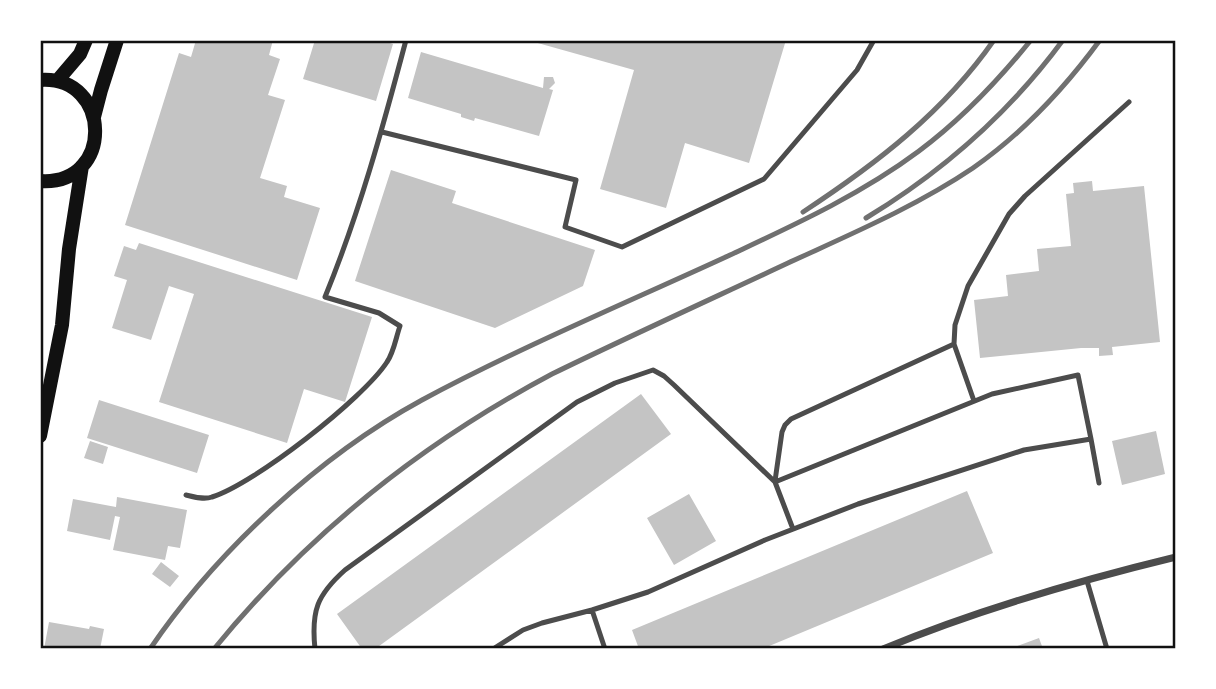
<svg xmlns="http://www.w3.org/2000/svg" width="1216" height="689" viewBox="0 0 1216 689" font-family="Quicksand,sans-serif">
  <rect width="100%" height="100%" fill="#fff"/>
  <!-- building -->
  <path fill="#c4c4c4" d="M196,40H273L269,55L280,59L268,95L285,100L260,178L287,186L284,197L320,208L297,280L125,225L179,53L191,57Z
    M315,40H381L393,44L376,101L303,79Z
    M527,40H786L749,163L685,143L666,208L600,189L634,70Z
    M421,52L543,88L544,77H553L555,83L549,89L553,90L539,136L475,118L474,121L461,117V114L408,98Z
    M391,170L456,191L452,203L595,250L583,286L495,328L355,281Z
    M1092,181L1093,191L1144,186L1160,342L1112,347L1113,355L1099,356V348H1081L980,358L974,300L1008,296L1006,275L1039,271L1037,249L1071,246L1066,194L1074,193L1073,183Z
    M139,243L372,317L345,402L304,389L287,443L159,402L194,294L169,286L151,340L112,328L127,280L114,276L124,246L136,250Z
    M641,394L671,434L375,649H362L337,614Z
    M99,400L209,435L197,473L87,438Z
    M1156,431L1165,474L1122,485L1112,441Z
    M90,441L108,447L103,464L84,458Z
    M967,491L993,553L762,649H639L632,630Z
    M689,494L716,541L674,565L647,518Z
    M117,497L187,510L180,548L168,546L165,560L113,550L120,517L115,516L110,540L67,531L73,499L116,507Z
    M161,562L179,576L170,587L152,574Z
    M49,622L89,629L90,626L104,629L100,649H44Z
    M1039,638L1043,649H1012V648Z"/>
  <g fill="none" stroke-linecap="round" stroke-linejoin="round">
    <!-- service -->
    <path stroke="#4c4c4c" stroke-width="5" d="M382,132L576,180L565,227L622,247L764,179L857,70L874,40
      M954,344L955,325L968,286L1009,214L1025,196L1129,102
      M1091,439L1099,483
      M775,481L782,432L785,425L791,419L954,344L974,401
      M186,495C194,497 204,500 212,497C254,484 363,399 387,362C394,352 396,337 400,326L379,313L325,297C359,214 383,127 406,40
      M1087,581L1107,649
      M592,610L605,649
      M315,649C311,611 317,595 345,570L577,402L615,383L653,370L664,376L674,385L775,482L793,529
      M493,649L523,630L542,623L592,610L648,592L765,540L858,504L1024,450L1091,439L1078,375L992,394L775,482"/>
    <!-- minor -->
    <path stroke="#4c4c4c" stroke-width="7" d="M883,649C977,610 1077,581 1176,557"/>
    <!-- secondary -->
    <path stroke="#111" stroke-width="14" d="M40,80C112,75 115,186 40,181
      M57,81L80,54L86,40
      M94,117L101,90L117,40
      M40,436L62,325L69,249L82,166"/>
    <!-- rail -->
    <path stroke="#707070" stroke-width="5" d="M803,212C876,164 944,112 994,40
      M866,218C942,172 1010,112 1063,40
      M150,649C216,552 319,456 422,400C521,347 626,303 728,256C794,225 860,195 919,151C962,119 997,82 1031,40
      M214,649C307,535 422,443 552,374C630,336 709,300 788,263C851,234 915,207 973,168C1023,133 1064,89 1100,40"/>
  </g>
  <!-- border -->
  <rect width="1216" height="689" fill="none" stroke="#ffffff" stroke-width="84"/>
  <rect x="42" y="42" width="1132" height="605" fill="none" stroke="#111" stroke-width="2.5"/>
</svg>
